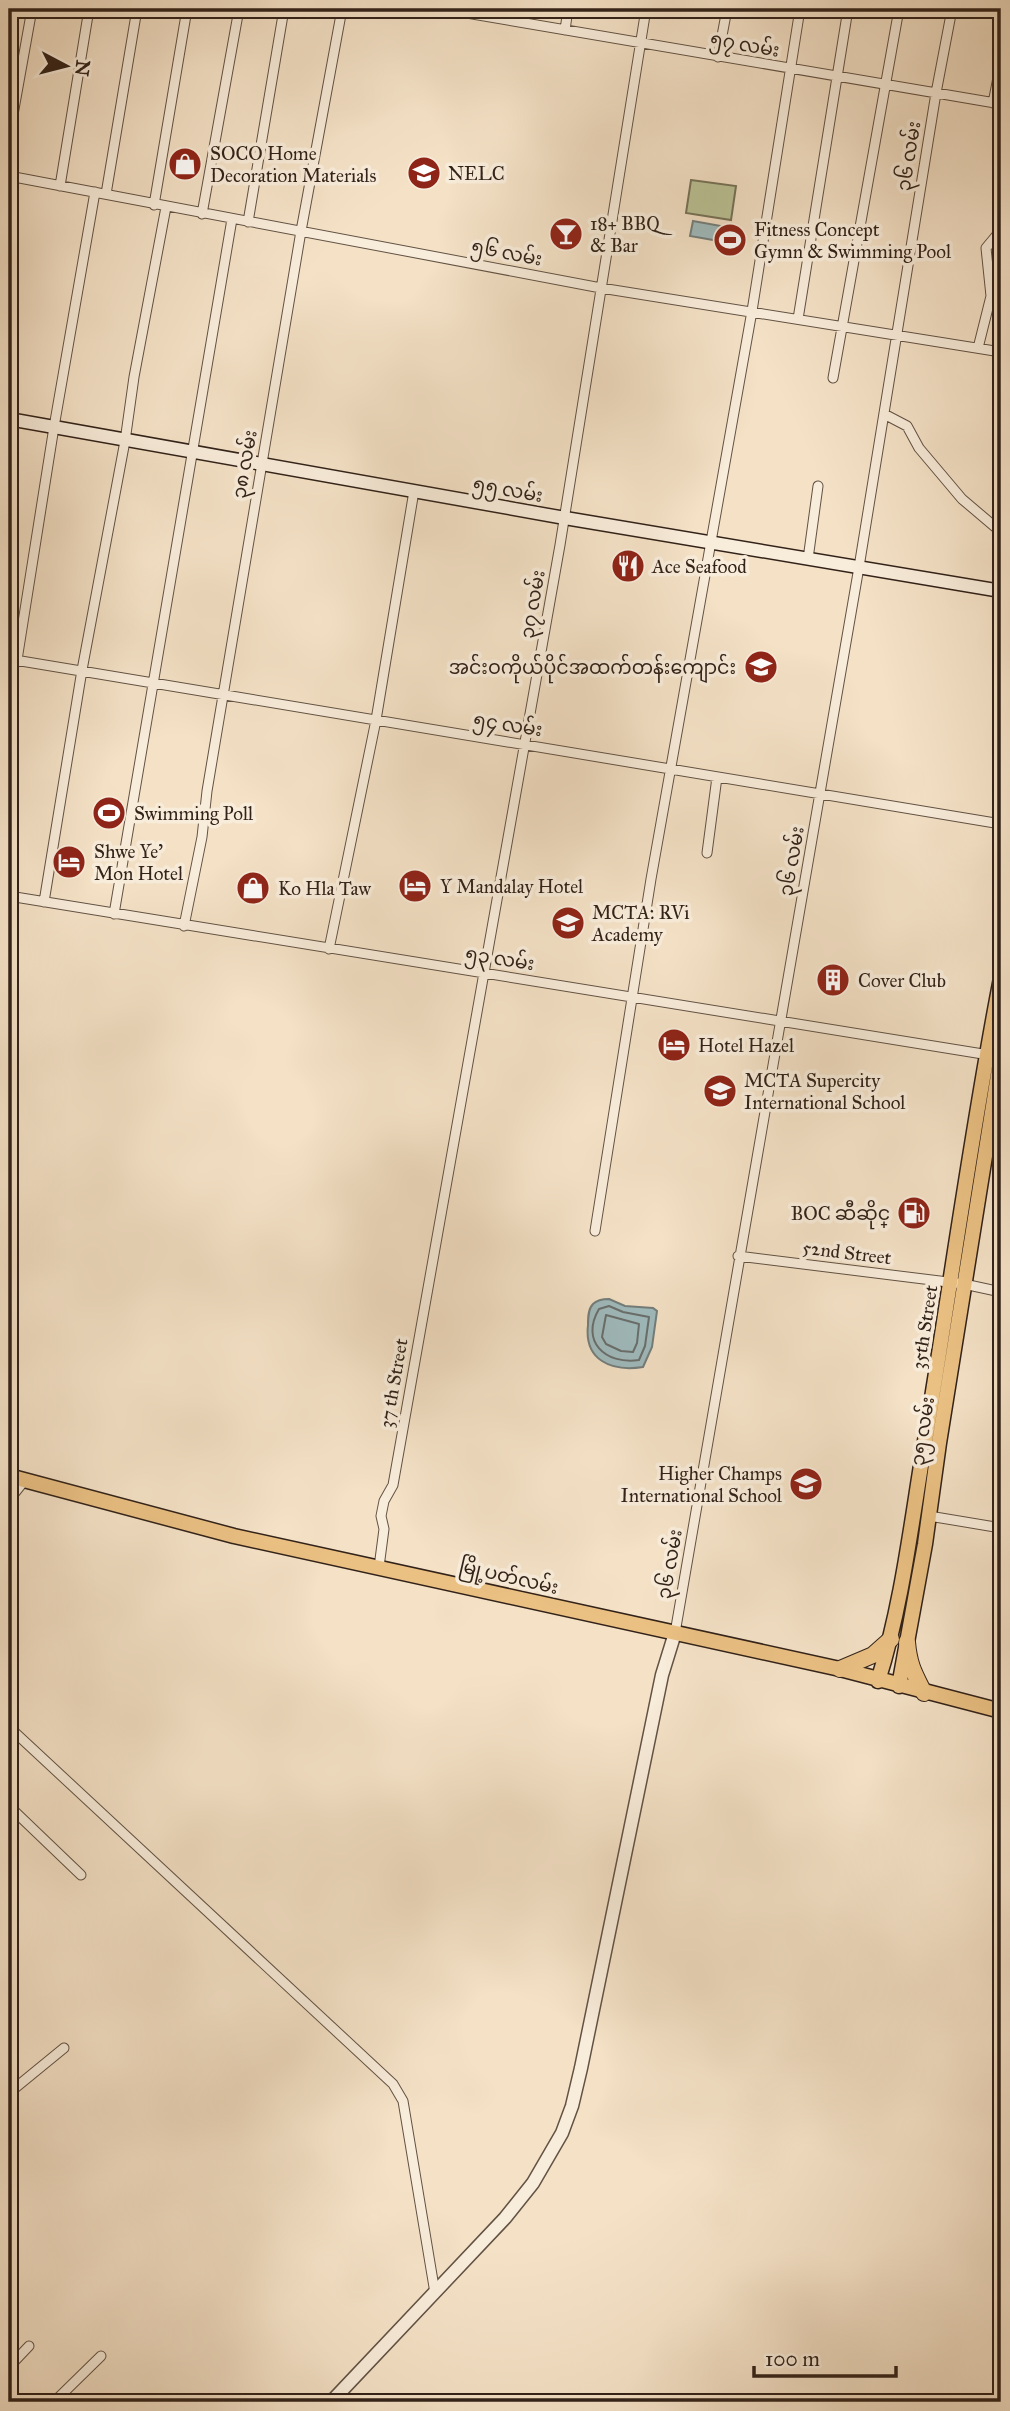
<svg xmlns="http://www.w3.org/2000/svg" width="1010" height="2411" viewBox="0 0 1010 2411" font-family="'IM FELL Great Primer','Noto Sans Myanmar',serif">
  <rect width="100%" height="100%" fill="#f4e1c6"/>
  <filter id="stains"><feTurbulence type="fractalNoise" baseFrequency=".00286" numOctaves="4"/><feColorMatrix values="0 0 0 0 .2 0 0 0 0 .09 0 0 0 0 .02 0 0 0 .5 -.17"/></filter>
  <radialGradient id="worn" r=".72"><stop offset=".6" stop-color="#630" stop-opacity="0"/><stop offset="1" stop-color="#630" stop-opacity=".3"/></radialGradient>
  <!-- green -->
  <path fill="#bbc396" stroke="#767258" stroke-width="2" d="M691,180L736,186L731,220L686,213Z"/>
  <!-- water -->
  <path fill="#9fbbbe" stroke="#737e7c" stroke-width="2" d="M693,221L721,226L719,241L690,236Z
    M609,1299L625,1306L653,1308L657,1311L652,1347L643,1367C611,1372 584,1360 588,1325C588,1318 588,1309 593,1304C597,1300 604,1299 609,1299Z"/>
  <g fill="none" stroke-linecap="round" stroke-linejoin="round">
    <!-- shore -->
    <path stroke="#686e6c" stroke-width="2" d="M609,1306L623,1312L649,1317L645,1346L639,1360C605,1365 580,1341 599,1309Z
      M606,1315L639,1324L637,1343L633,1352L621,1351L606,1344L602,1337Z"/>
    <defs>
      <path id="minor" d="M443,9L1001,104
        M565,30L568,9
        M718,57L727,9
        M993,103L1001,62
        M9,137L32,9
        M9,176L601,288L1001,352
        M60,186L89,9
        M106,194L137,9
        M154,205L187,9
        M202,214L239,9
        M248,222L284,9
        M798,319L848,9
        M978,348L991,296L986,248L1001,230
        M833,378L899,9
        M884,414L907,426L919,448L962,499L1001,532
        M808,559L818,486
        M9,659L1001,824
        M17,660L54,427L95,192
        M9,692L14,659
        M707,853L717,777
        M9,896L989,1055
        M44,902L82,670L125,441L134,377L166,207
        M114,914L232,219
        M184,926L202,837L207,791L301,231L342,9
        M329,949L376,720L414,491
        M595,1231L651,879L752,311L800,9
        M738,1256L964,1284L1001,1292
        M9,1500L25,1480
        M929,1516L1001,1528
        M379,1567L384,1529L381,1516L384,1501L393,1485L560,545L646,9
        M675,1633L859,567L936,93L952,9
        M9,1727L393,2084L403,2101L435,2293
        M9,1806L81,1875
        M9,2093L64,2048
        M9,2367L29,2346
        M54,2402L101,2356"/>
      <path id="tertiary" d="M331,2402L505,2218L533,2183L562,2133L572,2106L581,2068L662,1675L675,1633"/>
      <path id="secondary" d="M9,419L565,518L1001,591"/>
      <path id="primary" d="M9,1476L234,1536L840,1669L1001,1711
        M878,1681C902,1605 911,1525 924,1447C950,1291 971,1133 1001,978
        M899,1686L925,1544L939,1443L1001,1056"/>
      <path id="trunk" d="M907,1642C909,1665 914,1673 924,1693
        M840,1669L873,1655L891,1639"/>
    </defs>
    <!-- minor casing -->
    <use href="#minor" stroke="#625244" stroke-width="11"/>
    <!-- tertiary casing -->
    <use href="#tertiary" stroke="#625244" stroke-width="15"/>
    <!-- secondary casing -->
    <use href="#secondary" stroke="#322219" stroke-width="15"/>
    <!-- primary casing -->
    <use href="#primary" stroke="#322219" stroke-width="17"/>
    <!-- trunk casing -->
    <use href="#trunk" stroke="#322219" stroke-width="18"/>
    <!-- minor -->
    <use href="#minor" stroke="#f8ecda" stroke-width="9"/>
    <!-- tertiary -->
    <use href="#tertiary" stroke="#f8ecda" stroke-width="12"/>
    <!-- secondary -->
    <use href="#secondary" stroke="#f8ecda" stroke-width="12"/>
    <!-- primary -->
    <use href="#primary" stroke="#eac083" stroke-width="14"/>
    <!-- trunk -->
    <use href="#trunk" stroke="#eac083" stroke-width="16"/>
  </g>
  <!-- icons -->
  <defs>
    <symbol id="shop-disc" viewBox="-11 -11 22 22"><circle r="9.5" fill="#8f2418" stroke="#f8ecda"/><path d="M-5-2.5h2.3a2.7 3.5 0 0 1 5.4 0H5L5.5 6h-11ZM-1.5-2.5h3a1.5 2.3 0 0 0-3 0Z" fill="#fff"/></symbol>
    <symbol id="school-disc" viewBox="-11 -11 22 22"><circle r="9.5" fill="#8f2418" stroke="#f8ecda"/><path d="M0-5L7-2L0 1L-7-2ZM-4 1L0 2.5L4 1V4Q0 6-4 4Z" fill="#fff"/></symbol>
    <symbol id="bar-disc" viewBox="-11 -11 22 22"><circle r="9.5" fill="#8f2418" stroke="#f8ecda"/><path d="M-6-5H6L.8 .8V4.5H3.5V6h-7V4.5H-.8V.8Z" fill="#fff"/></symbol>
    <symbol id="stadium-disc" viewBox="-11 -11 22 22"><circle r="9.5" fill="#8f2418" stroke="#f8ecda"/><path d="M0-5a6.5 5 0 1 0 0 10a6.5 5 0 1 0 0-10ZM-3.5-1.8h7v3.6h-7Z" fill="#fff"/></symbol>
    <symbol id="restaurant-disc" viewBox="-11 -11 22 22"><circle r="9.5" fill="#8f2418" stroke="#f8ecda"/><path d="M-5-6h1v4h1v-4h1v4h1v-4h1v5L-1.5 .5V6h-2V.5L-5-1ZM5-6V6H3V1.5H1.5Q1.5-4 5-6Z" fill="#fff"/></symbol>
    <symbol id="hotel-disc" viewBox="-11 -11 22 22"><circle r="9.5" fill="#8f2418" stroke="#f8ecda"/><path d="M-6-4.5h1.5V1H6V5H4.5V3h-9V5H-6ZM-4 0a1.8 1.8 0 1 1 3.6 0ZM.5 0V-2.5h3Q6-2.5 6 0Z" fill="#fff"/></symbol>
    <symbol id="building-disc" viewBox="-11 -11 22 22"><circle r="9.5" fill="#8f2418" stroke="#f8ecda"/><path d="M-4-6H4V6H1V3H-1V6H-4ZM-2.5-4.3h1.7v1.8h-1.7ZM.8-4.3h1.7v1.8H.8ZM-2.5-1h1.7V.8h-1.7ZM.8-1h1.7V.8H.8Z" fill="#fff"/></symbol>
    <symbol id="fuel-disc" viewBox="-11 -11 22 22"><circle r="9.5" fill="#8f2418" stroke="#f8ecda"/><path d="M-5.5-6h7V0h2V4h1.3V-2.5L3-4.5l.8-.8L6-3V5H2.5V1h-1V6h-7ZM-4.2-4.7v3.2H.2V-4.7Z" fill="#fff"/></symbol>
  </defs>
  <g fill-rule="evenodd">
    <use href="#shop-disc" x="166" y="145" width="38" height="38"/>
    <use href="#school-disc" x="405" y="154" width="38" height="38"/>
    <use href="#bar-disc" x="547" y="215" width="38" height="38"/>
    <use href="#stadium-disc" x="711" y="221" width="38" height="38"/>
    <use href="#restaurant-disc" x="609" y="547" width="38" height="38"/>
    <use href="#school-disc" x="742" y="648" width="38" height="38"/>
    <use href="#stadium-disc" x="90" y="794" width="38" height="38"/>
    <use href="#hotel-disc" x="50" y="843" width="38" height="38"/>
    <use href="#hotel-disc" x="396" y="867" width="38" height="38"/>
    <use href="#shop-disc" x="234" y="869" width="38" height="38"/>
    <use href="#school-disc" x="549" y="904" width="38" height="38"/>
    <use href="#building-disc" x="814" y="961" width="38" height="38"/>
    <use href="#hotel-disc" x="655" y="1026" width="38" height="38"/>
    <use href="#school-disc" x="701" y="1072" width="38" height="38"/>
    <use href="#fuel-disc" x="895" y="1194" width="38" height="38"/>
    <use href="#school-disc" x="787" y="1465" width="38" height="38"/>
  </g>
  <g text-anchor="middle" stroke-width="7" stroke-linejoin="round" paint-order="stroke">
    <!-- street labels -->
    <g font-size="19" fill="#322219" stroke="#f8ecda">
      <text transform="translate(745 44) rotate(10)" y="7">၅၇ လမ်း</text>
      <text transform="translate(908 156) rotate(-81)" y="7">၃၆ လမ်း</text>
      <text transform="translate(507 252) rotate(11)" y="7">၅၆ လမ်း</text>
      <text transform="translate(244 464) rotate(-80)" y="7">၃၈ လမ်း</text>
      <text transform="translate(508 489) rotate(10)" y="7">၅၅ လမ်း</text>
      <text transform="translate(532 604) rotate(-80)" y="7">၃၇ လမ်း</text>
      <text transform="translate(508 724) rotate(9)" y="7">၅၄ လမ်း</text>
      <text transform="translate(791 861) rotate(-80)" y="7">၃၆ လမ်း</text>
      <text transform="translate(500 958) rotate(9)" y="7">၅၃ လမ်း</text>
      <text transform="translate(847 1252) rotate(7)" y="7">52nd Street</text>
      <text transform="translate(924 1327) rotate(-81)" y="7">35th Street</text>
      <text transform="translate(393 1383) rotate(-80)" y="7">37 th Street</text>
      <text transform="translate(922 1431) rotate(-81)" y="7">၃၅ လမ်း</text>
      <text transform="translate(669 1564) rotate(-80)" y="7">၃၆ လမ်း</text>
      <text transform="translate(509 1576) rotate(13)" y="7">မြို့ပတ်လမ်း</text>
    </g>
    <!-- poi labels -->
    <g font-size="19" fill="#322219" stroke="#f8ecda" text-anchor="start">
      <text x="210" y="160">SOCO Home<tspan x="210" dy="22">Decoration Materials</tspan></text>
      <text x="448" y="180">NELC</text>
      <text x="590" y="230">18+ BBQ<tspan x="590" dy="22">&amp; Bar</tspan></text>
      <text x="754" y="236">Fitness Concept<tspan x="754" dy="22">Gymn &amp; Swimming Pool</tspan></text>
      <text x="652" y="573">Ace Seafood</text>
      <text x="736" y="674" text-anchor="end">အင်းဝကိုယ်ပိုင်အထက်တန်းကျောင်း</text>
      <text x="134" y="820">Swimming Poll</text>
      <text x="94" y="858">Shwe Ye'<tspan x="94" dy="22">Mon Hotel</tspan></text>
      <text x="440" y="893">Y Mandalay Hotel</text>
      <text x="278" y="895">Ko Hla Taw</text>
      <text x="592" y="919">MCTA: RVi<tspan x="592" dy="22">Academy</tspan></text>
      <text x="858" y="987">Cover Club</text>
      <text x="698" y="1052">Hotel Hazel</text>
      <text x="744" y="1087">MCTA Supercity<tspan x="744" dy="22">International School</tspan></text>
      <text x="890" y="1220" text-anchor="end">BOC ဆီဆိုင္</text>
      <text x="782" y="1480" text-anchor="end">Higher Champs<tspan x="782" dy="22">International School</tspan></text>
    </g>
  </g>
  <!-- margin -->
  <rect width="1010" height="2411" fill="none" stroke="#f4e1c6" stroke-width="35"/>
  <rect x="10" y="10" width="989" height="2390" fill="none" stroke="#322219" stroke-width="3.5"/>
  <rect x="18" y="18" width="975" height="2376" fill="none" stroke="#322219" stroke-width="2"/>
  <!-- north arrow -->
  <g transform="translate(66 66) rotate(97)" stroke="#f8ecda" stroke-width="5" paint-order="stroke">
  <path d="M0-5L12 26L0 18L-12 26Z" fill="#322219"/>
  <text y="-10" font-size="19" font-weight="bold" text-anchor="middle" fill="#322219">N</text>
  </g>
  <!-- scale -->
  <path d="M754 2366v10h142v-10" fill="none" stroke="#322219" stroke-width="3.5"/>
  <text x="765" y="2366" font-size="21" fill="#322219" stroke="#f8ecda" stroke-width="5" paint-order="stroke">100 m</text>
  <rect width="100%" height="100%" filter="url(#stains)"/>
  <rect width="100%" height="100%" fill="url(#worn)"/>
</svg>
